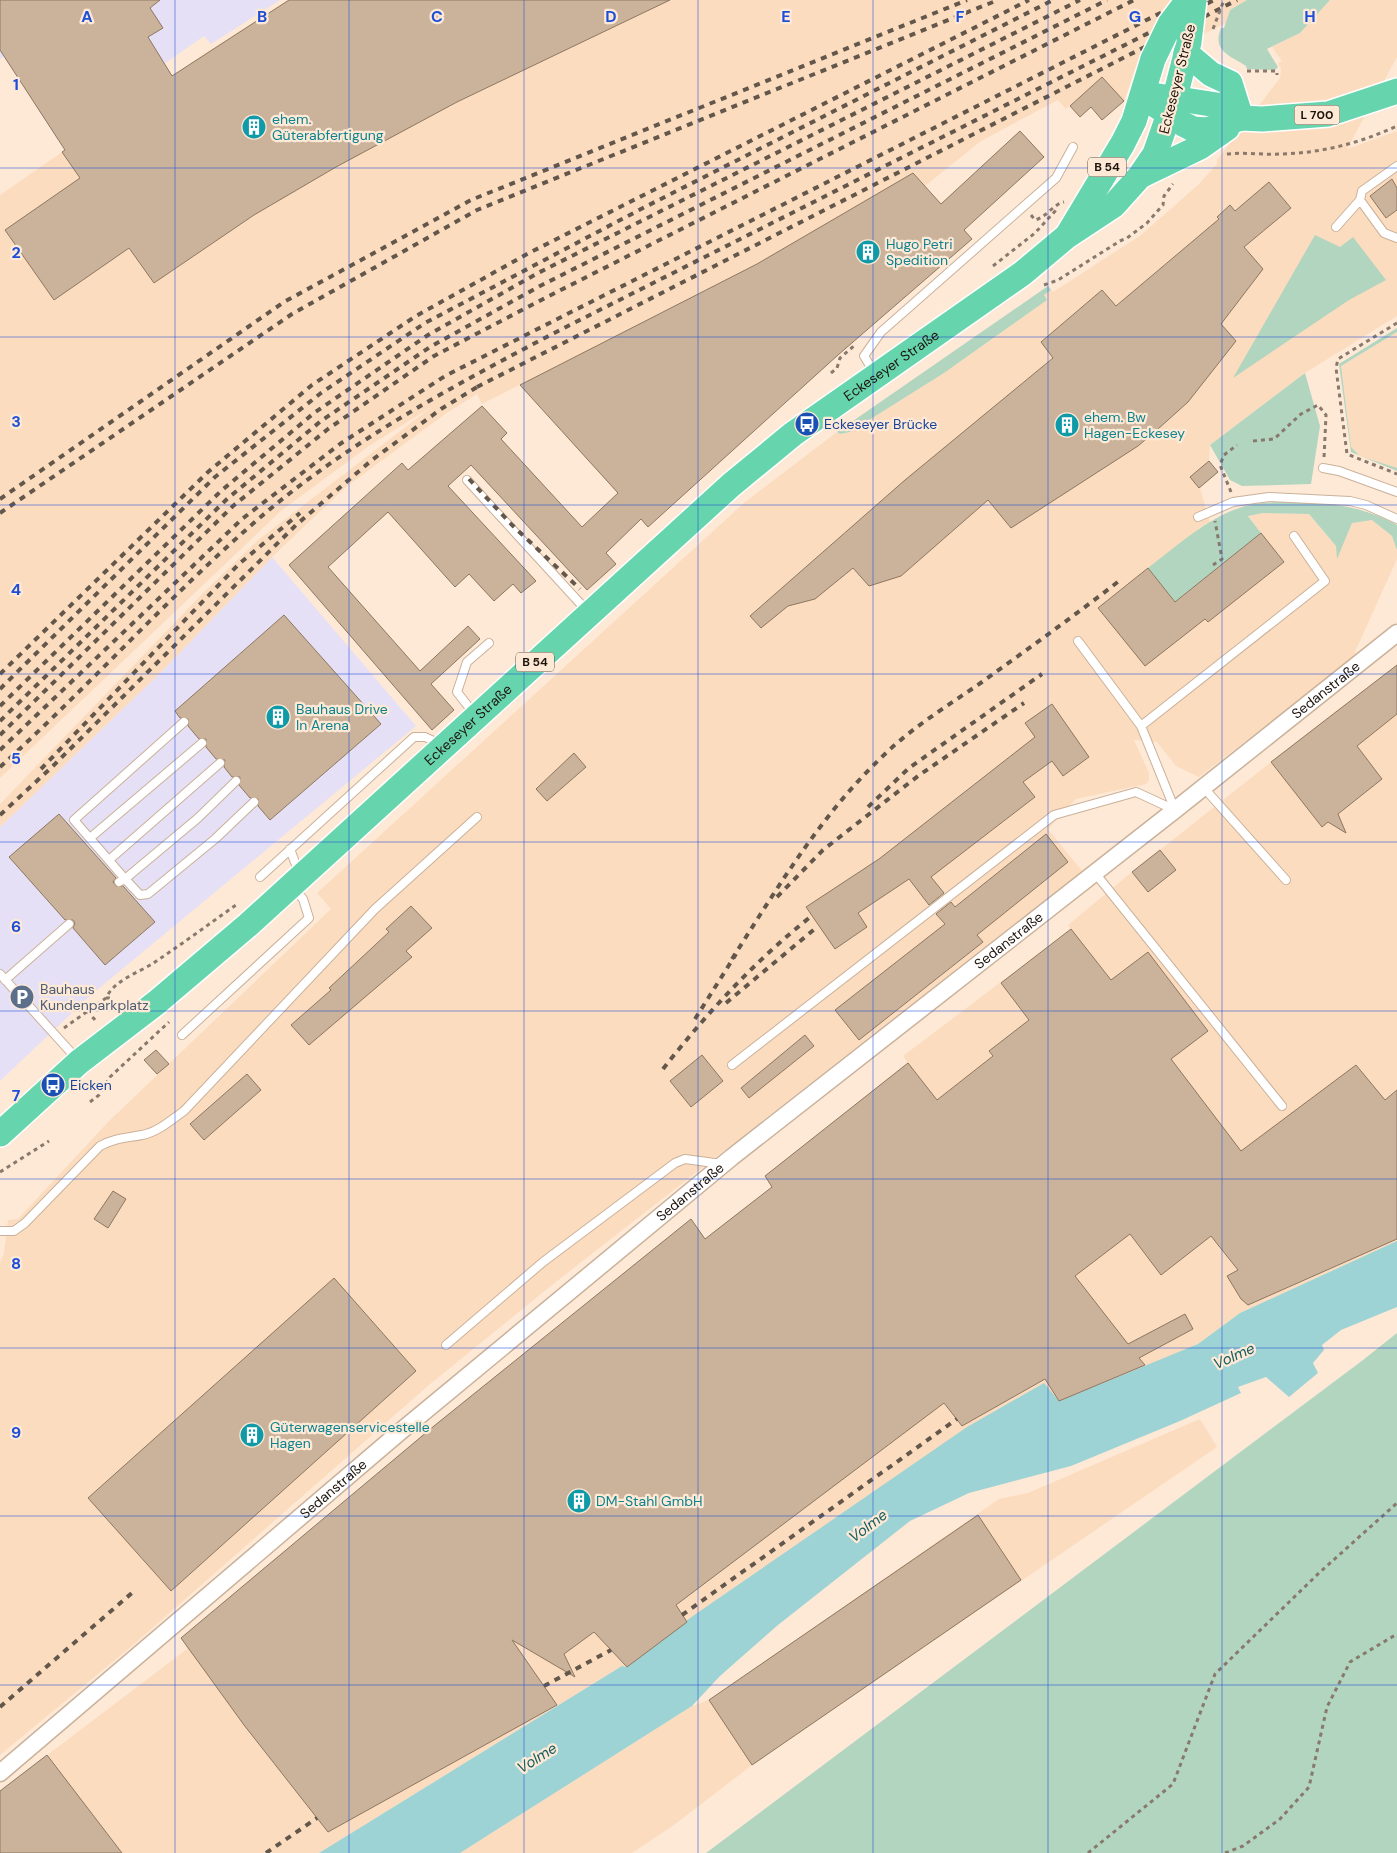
<svg xmlns="http://www.w3.org/2000/svg" width="1397" height="1853" viewBox="0 0 1397 1853" font-family="'DM Sans',sans-serif">
  <rect width="100%" height="100%" fill="#fee9d6"/>
  <!-- commercial -->
  <path fill="#e5e0f5" d="M2,0H280L211,44L204,36L57,139L4,56L0,59V1Z
    M272,557L416,726L92,994L0,1081V827L161,672Z"/>
  <!-- built -->
  <path fill="#fcdcbf" d="M289,0H1247L1230,10L1226,23L1136,67L1124,101L1102,77L1066,109L1058,100L981,141L925,186L913,173L757,264L482,404L477,394L445,414L346,487L272,557L161,672L0,827V804L204,592L258,540L433,406L369,446L282,510L0,778V195L207,52Z
    M1330,0H1397V57L1347,149L1397,131V316L1305,373L1210,445L1209,461L1218,472L1200,488L1210,522L1199,528L1175,602L1261,533L1248,515L1263,513L1309,514L1336,546L1337,557L1352,523L1372,519L1392,536L1397,550V559L1355,652L1356,656L1199,777L1176,766L1157,742L1134,740L1149,773V780L1146,784L1076,799L1048,829L1082,871L552,1285L429,1385L133,1645L0,1755V1263L4,1253L8,1220L18,1219L108,1122L331,909L317,893L745,502L837,432L840,434L850,432L944,373L1047,300L1044,295L1051,290L1053,292L1141,235L1198,185L1217,164V160L1280,78L1281,69L1278,63L1282,61L1272,47L1300,33Z
    M1397,332V468L1360,456L1351,447L1341,366Z
    M1397,665V1241L1240,1313L1198,1344L690,1618L627,1667L622,1666L319,1853H0V1791L187,1649L181,1638L254,1576L691,1219L705,1239L772,1187L765,1176L908,1063L903,1056L1071,929L1068,925L1132,872L1332,714Z
    M1200,1419L1217,1447L752,1765L674,1825L632,1853H460L692,1706L709,1700L999,1499L1028,1493Z"/>
  <!-- green -->
  <path fill="#b2d5c0" d="M1247,0H1330L1300,33L1267,49L1278,67L1275,70L1247,69L1246,66C1229,55 1212,51 1221,28H1224L1230,10Z
    M1315,235L1340,247L1353,237L1386,280L1349,300L1233,378Z
    M1048,286L1051,290L1044,295L1047,300L944,373L850,432L840,434L837,432Z
    M1397,328V332L1341,366L1351,447L1360,456L1397,468V471L1351,452L1339,364Z
    M1305,373L1320,426L1311,484L1242,486L1230,480L1210,445Z
    M1309,503C1341,504 1368,509 1397,525V550L1392,536L1372,520L1352,523L1337,559L1336,546L1309,514L1263,513L1248,516L1261,533L1175,602L1148,568C1181,543 1213,512 1254,504C1271,501 1291,503 1309,503Z
    M1397,1333V1853H706L1363,1360Z"/>
  <!-- water -->
  <path fill="#9ed3d5" d="M1397,1241V1307L1341,1330L1322,1345L1324,1350L1313,1363L1318,1373L1289,1397L1266,1377L1238,1387L1241,1393L1180,1421L1071,1466L969,1493L910,1521L778,1625L720,1676L692,1706L460,1853H319L622,1666L627,1667L690,1618L967,1427L1044,1383L1059,1401L1198,1344L1240,1313Z"/>
  <!-- building -->
  <path fill="#cbb39b" stroke="#8d7760" d="M0,0H160L150,8L163,28L148,37L172,76L289,0H670L457,102L336,167L254,215L154,283L129,248L54,300L5,230L80,178L62,152L65,150L0,50Z
    M1102,77L1124,101L1102,120L1091,107L1080,117L1070,106Z
    M1020,131L1044,157L964,230L972,239L838,355L648,527L641,519L606,553L616,564L587,590L471,465L448,486L536,581L521,593L513,584L494,601L469,574L455,587L388,512L328,567L420,671L468,626L480,639L431,684L454,710L432,730L289,565L402,463L408,470L482,406L507,433L501,439L582,527L618,493L520,385L757,264L913,173L941,204Z
    M1392,179L1397,188V210L1386,218L1370,196Z
    M1269,182L1291,208L1244,247L1263,269L1221,324L1236,341L1188,402L1158,429L1138,446L1011,528L988,500L901,576L869,586L853,568L815,599L788,606L761,628L750,616L905,480L1053,358L1041,342L1102,290L1116,306L1219,219L1217,217L1230,205L1235,211Z
    M1209,461L1218,472L1199,488L1190,477Z
    M1261,533L1284,562L1208,622L1205,619L1145,666L1098,608L1148,568L1175,602Z
    M284,615L381,724L270,820L258,806V799L250,798L239,785L240,777H232L224,767L225,760L216,759L206,747V739H199L188,726V719L180,718L175,711Z
    M1397,665V714L1357,746L1382,779L1338,814L1346,833L1328,822L1322,827L1271,762Z
    M1052,704L1089,757L1063,776L1052,761L1023,782L1035,797L931,877L944,893L929,905L909,879L858,913L867,927L835,949L806,907L879,859L1035,737L1025,723Z
    M574,753L586,767L547,801L536,789Z
    M59,814L116,878L113,882L116,886H123L155,922L105,965L73,928L75,923L73,920H65L9,857Z
    M1046,834L1068,862L977,935L983,942L859,1040L835,1010L945,924L936,914L951,902L955,907Z
    M1160,850L1176,870L1148,892L1132,872Z
    M411,906L432,928L406,951L412,957L309,1045L291,1025L331,990L329,988L389,932L386,929Z
    M1071,929L1111,980L1148,952L1208,1031L1171,1059L1241,1151L1356,1065L1385,1100L1397,1090V1239L1248,1305L1241,1299L1227,1276L1238,1270L1211,1236L1161,1275L1130,1234L1075,1276L1128,1344L1185,1314L1193,1329L1139,1358L1145,1365L1059,1401L1045,1379L962,1426L944,1403L676,1605L687,1622L627,1667L594,1632L564,1654L575,1677L512,1640L557,1705L328,1832L244,1725L181,1638L434,1426L691,1219L705,1239L772,1187L765,1176L908,1063L937,1100L993,1056L989,1051L1029,1020L1001,983Z
    M805,1035L814,1046L749,1098L741,1088Z
    M156,1050L169,1064L157,1074L144,1060Z
    M702,1055L723,1081L691,1107L670,1081Z
    M247,1074L261,1090L204,1140L190,1124Z
    M113,1191L126,1199L108,1228L94,1219Z
    M334,1278L416,1371L171,1591L88,1498Z
    M978,1515L1021,1580L752,1765L709,1700Z
    M47,1755L122,1853H0V1791Z"/>
  <g fill="none" stroke-linecap="round" stroke-linejoin="round">
    <defs>
      <path id="lane" d="M1360,200L1384,233L1397,238
        M1336,227L1360,200L1362,191L1397,166
        M875,374L864,356L881,332L1056,178L1073,147
        M1323,468L1339,471L1397,492
        M467,480L588,612
        M1198,517L1233,502L1269,497L1350,501L1366,505L1397,519
        M1078,641L1141,726
        M475,715L457,692L467,662L489,643
        M184,722L74,820L125,879L198,818L236,781
        M1204,788L1286,880
        M1175,810L1141,726L1325,581L1294,536
        M90,838L202,743
        M290,849L299,873
        M109,860L220,763
        M1095,873L1282,1106
        M260,877L414,737H425L440,744
        M119,882L125,879L140,895L148,894L215,839L254,802
        M0,974L76,1058
        M5,980L69,924
        M182,1035L309,918L303,899L294,889
        M732,1065L1054,815L1136,792L1175,810
        M0,1231H14L25,1223L100,1146C114,1138 127,1138 142,1135C158,1132 171,1120 184,1111L375,909L477,817
        M446,1345L543,1262L675,1163L685,1159L722,1164"/>
      <g id="street">
        <path id="s1" d="M0,1773L401,1431L732,1157L1175,810L1397,633"/>
      </g>
      <g id="primary">
        <path d="M1186,53L1211,74L1230,83L1241,118"/>
        <path d="M1142,96L1183,124L1193,129L1207,130L1241,118L1262,119L1328,114L1397,91"/>
        <path d="M1159,96L1230,107L1241,118"/>
        <path d="M1142,175L1200,147L1227,128"/>
        <path d="M1069,233L1123,143L1134,121L1153,59"/>
        <path id="s2" d="M0,1134L79,1062L156,1003L248,925L731,485L793,434L1023,273L1067,236L1114,205L1140,176L1155,154L1175,97L1189,42"/>
      </g>
    </defs>
    <!-- lane casing -->
    <use href="#lane" stroke="#cab19a" stroke-width="10"/>
    <!-- street casing -->
    <use href="#street" stroke="#cab19a" stroke-width="19"/>
    <!-- primary casing -->
    <use href="#primary" stroke="#fff" stroke-width="28"/>
    <!-- path -->
    <path stroke="#88796c" stroke-width="3" stroke-dasharray="4 4" stroke-linecap="butt" d="M1247,71H1277V75
      M1227,154C1245,152 1263,155 1281,154C1322,153 1360,143 1397,126
      M1031,215L1035,220C1047,217 1052,205 1064,202
      M993,266L1035,233L1057,209
      M1044,285L1058,280L1120,241L1127,238L1147,223L1163,205L1164,196L1173,184
      M1397,323L1338,359L1336,368L1347,454L1397,474
      M831,373L837,368L840,358L855,345
      M1253,441L1274,439L1301,414L1318,405L1326,415L1324,458
      M1231,492L1220,465L1224,455L1237,445
      M1213,565L1222,559L1215,521
      M106,998H114
      M87,1011L97,1022
      M64,1028L106,998C115,979 139,973 155,962C182,944 209,924 236,905
      M90,1102L99,1095L110,1077L169,1022
      M0,1172L49,1141
      M1088,1853L1173,1784L1215,1674L1319,1573L1397,1503
      M1225,1853L1243,1846L1280,1819L1309,1787L1327,1707L1350,1662L1397,1634"/>
    <!-- lane -->
    <use href="#lane" stroke="#fff" stroke-width="8"/>
    <!-- street -->
    <use href="#street" stroke="#fff" stroke-width="16"/>
    <!-- primary -->
    <use href="#primary" stroke="#66d5ad" stroke-width="25"/>
    <!-- rail -->
    <path stroke="#63574b" stroke-width="4" stroke-dasharray="6 6" stroke-linecap="butt" d="M477,387L1237,0
      M469,479L512,525L580,589
      M0,499L284,302L471,200L967,0
      M0,513L292,314L477,210L998,0
      M0,674L208,472L312,385L416,316L529,253L1029,0
      M0,689L215,477L321,393L425,323L643,208L1053,0
      M0,706L221,491L314,413L428,335L538,273L1080,0
      M0,721L227,499L321,421L430,347L540,286L1107,0
      M0,735L233,506L328,429L434,356L547,297L1134,0
      M0,750L242,519L340,444L445,376L1186,0
      M0,767C85,690 162,604 248,528C340,446 451,387 560,330L1214,0
      M41,769L239,564L300,513
      M868,807L909,768L1042,674
      M0,815L53,766L296,525L372,460L441,409L482,384
      M777,897L823,850L918,776L1024,703
      M732,959C778,887 822,813 885,754C914,726 949,705 982,682C1028,649 1074,616 1119,581
      M726,1003L817,927
      M695,1019L736,954
      M663,1069C707,1013 754,962 809,918
      M682,1615L957,1419
      M544,1686L611,1650
      M0,1707L133,1592
      M266,1853L317,1818"/>
    <defs>
      <path id="primary-bridge" d="M1189,42L1194,0
        M1153,59L1170,24L1188,0"/>
    </defs>
    <!-- primary-bridge casing -->
    <use href="#primary-bridge" stroke="#fff" stroke-width="28" stroke-linecap="butt"/>
    <!-- path-bridge -->
    <path stroke="#88796c" stroke-width="3" stroke-dasharray="4 4" stroke-linecap="butt" d="M1213,29L1224,0"/>
    <!-- primary-bridge -->
    <use href="#primary-bridge" stroke="#66d5ad" stroke-width="25"/>
  </g>
  <!-- grid -->
  <path fill="none" stroke="#1d4ed8" stroke-width="1" stroke-opacity="0.55" d="M175,0V1853M349,0V1853M524,0V1853M698,0V1853M873,0V1853M1048,0V1853M1222,0V1853M0,168H1397M0,337H1397M0,505H1397M0,674H1397M0,842H1397M0,1011H1397M0,1179H1397M0,1348H1397M0,1516H1397M0,1685H1397"/>
  <!-- icons -->
  <defs>
    <symbol id="building-disc" viewBox="-11 -11 22 22"><circle r="9.5" fill="#0f9aa8" stroke="#fee9d6"/><path d="M-4-6H4V6H1V3H-1V6H-4ZM-2.5-4.3h1.7v1.8h-1.7ZM.8-4.3h1.7v1.8H.8ZM-2.5-1h1.7V.8h-1.7ZM.8-1h1.7V.8H.8Z" fill="#fff"/></symbol>
    <symbol id="bus-disc" viewBox="-11 -11 22 22"><circle r="9.5" fill="#1a4fb4" stroke="#fee9d6"/><path d="M-5-6H5V4H4V6H2V4H-2V6H-4V4H-5ZM-3.5-4V0h7V-4ZM-3.5 1.2v1.5H-2V1.2ZM2 1.2v1.5H3.5V1.2Z" fill="#fff"/></symbol>
    <symbol id="parking-disc" viewBox="-11 -11 22 22"><circle r="9.5" fill="#5c6f8a" stroke="#fee9d6"/><path d="M-3.5-5.5H1a3.5 3.5 0 0 1 0 7H-1V5.5H-3.5ZM-1-3.4V-.6H.8a1.4 1.4 0 0 0 0-2.8Z" fill="#fff"/></symbol>
  </defs>
  <g fill-rule="evenodd">
    <use href="#building-disc" x="240" y="113" width="28" height="28"/>
    <use href="#building-disc" x="854" y="238" width="28" height="28"/>
    <use href="#bus-disc" x="793" y="410" width="28" height="28"/>
    <use href="#building-disc" x="1053" y="411" width="28" height="28"/>
    <use href="#building-disc" x="264" y="703" width="28" height="28"/>
    <use href="#parking-disc" x="8" y="983" width="28" height="28"/>
    <use href="#bus-disc" x="39" y="1071" width="28" height="28"/>
    <use href="#building-disc" x="238" y="1421" width="28" height="28"/>
    <use href="#building-disc" x="565" y="1487" width="28" height="28"/>
  </g>
  <g text-anchor="middle" stroke-width="4.5" stroke-linejoin="round" paint-order="stroke">
    <!-- shield labels -->
    <g fill="#fee9d6" stroke="#605449" stroke-width="1">
      <rect x="1294.5" y="105.5" width="45" height="19" rx="4"/>
      <rect x="1088" y="157.5" width="38" height="19" rx="4"/>
      <rect x="516" y="652.5" width="38" height="19" rx="4"/>
    </g>
    <g font-size="12" font-weight="bold" fill="#1d140c">
      <text x="1317" y="119">L 700</text>
      <text x="1107" y="171">B 54</text>
      <text x="535" y="666">B 54</text>
    </g>
    <!-- street labels -->
    <g font-size="14" fill="#1d140c" stroke="#fee9d6">
      <text transform="translate(1177 79) rotate(-76)" y="5">Eckeseyer Straße</text>
      <text dy="5" stroke="none"><textPath href="#s2" startOffset="1178">Eckeseyer Straße</textPath></text>
      <text dy="5" stroke="none"><textPath href="#s1" startOffset="1712">Sedanstraße</textPath></text>
      <text dy="5" stroke="none"><textPath href="#s2" startOffset="622">Eckeseyer Straße</textPath></text>
      <text dy="5" stroke="none"><textPath href="#s1" startOffset="1308">Sedanstraße</textPath></text>
      <text dy="5" stroke="none"><textPath href="#s1" startOffset="902">Sedanstraße</textPath></text>
      <text dy="5" stroke="none"><textPath href="#s1" startOffset="438">Sedanstraße</textPath></text>
    </g>
    <!-- culture labels -->
    <g font-size="14" fill="#0d838f" stroke="#fee9d6" text-anchor="start">
      <text x="272" y="124">ehem.<tspan x="272" dy="16">Güterabfertigung</tspan></text>
      <text x="886" y="249">Hugo Petri<tspan x="886" dy="16">Spedition</tspan></text>
      <text x="1084" y="422">ehem. Bw<tspan x="1084" dy="16">Hagen-Eckesey</tspan></text>
      <text x="296" y="714">Bauhaus Drive<tspan x="296" dy="16">In Arena</tspan></text>
      <text x="270" y="1432">Güterwagenservicestelle<tspan x="270" dy="16">Hagen</tspan></text>
      <text x="596" y="1506">DM-Stahl GmbH</text>
    </g>
    <!-- transit labels -->
    <g font-size="14" fill="#164399" stroke="#fee9d6" text-anchor="start">
      <text x="824" y="429">Eckeseyer Brücke</text>
      <text x="70" y="1090">Eicken</text>
    </g>
    <!-- service labels -->
    <g font-size="14" fill="#4e5e75" stroke="#fee9d6" text-anchor="start">
      <text x="40" y="994">Bauhaus<tspan x="40" dy="16">Kundenparkplatz</tspan></text>
    </g>
    <!-- water labels -->
    <g font-size="15" font-style="italic" fill="#145d60" stroke="#fee9d6">
      <text transform="translate(1234 1356) rotate(-24)" y="5">Volme</text>
      <text transform="translate(868 1526) rotate(-37)" y="5">Volme</text>
      <text transform="translate(537 1758) rotate(-32)" y="5">Volme</text>
    </g>
  </g>
  <g font-size="16" text-anchor="middle" font-weight="bold" fill="#1d4ed8" stroke="#fee9d6" stroke-width="4.5" stroke-linejoin="round" paint-order="stroke">
    <text x="87" y="22">A</text>
    <text x="262" y="22">B</text>
    <text x="437" y="22">C</text>
    <text x="611" y="22">D</text>
    <text x="786" y="22">E</text>
    <text x="960" y="22">F</text>
    <text x="1135" y="22">G</text>
    <text x="1310" y="22">H</text>
    <text x="16" y="90">1</text>
    <text x="16" y="258">2</text>
    <text x="16" y="427">3</text>
    <text x="16" y="595">4</text>
    <text x="16" y="764">5</text>
    <text x="16" y="932">6</text>
    <text x="16" y="1101">7</text>
    <text x="16" y="1269">8</text>
    <text x="16" y="1438">9</text>
  </g>
</svg>
